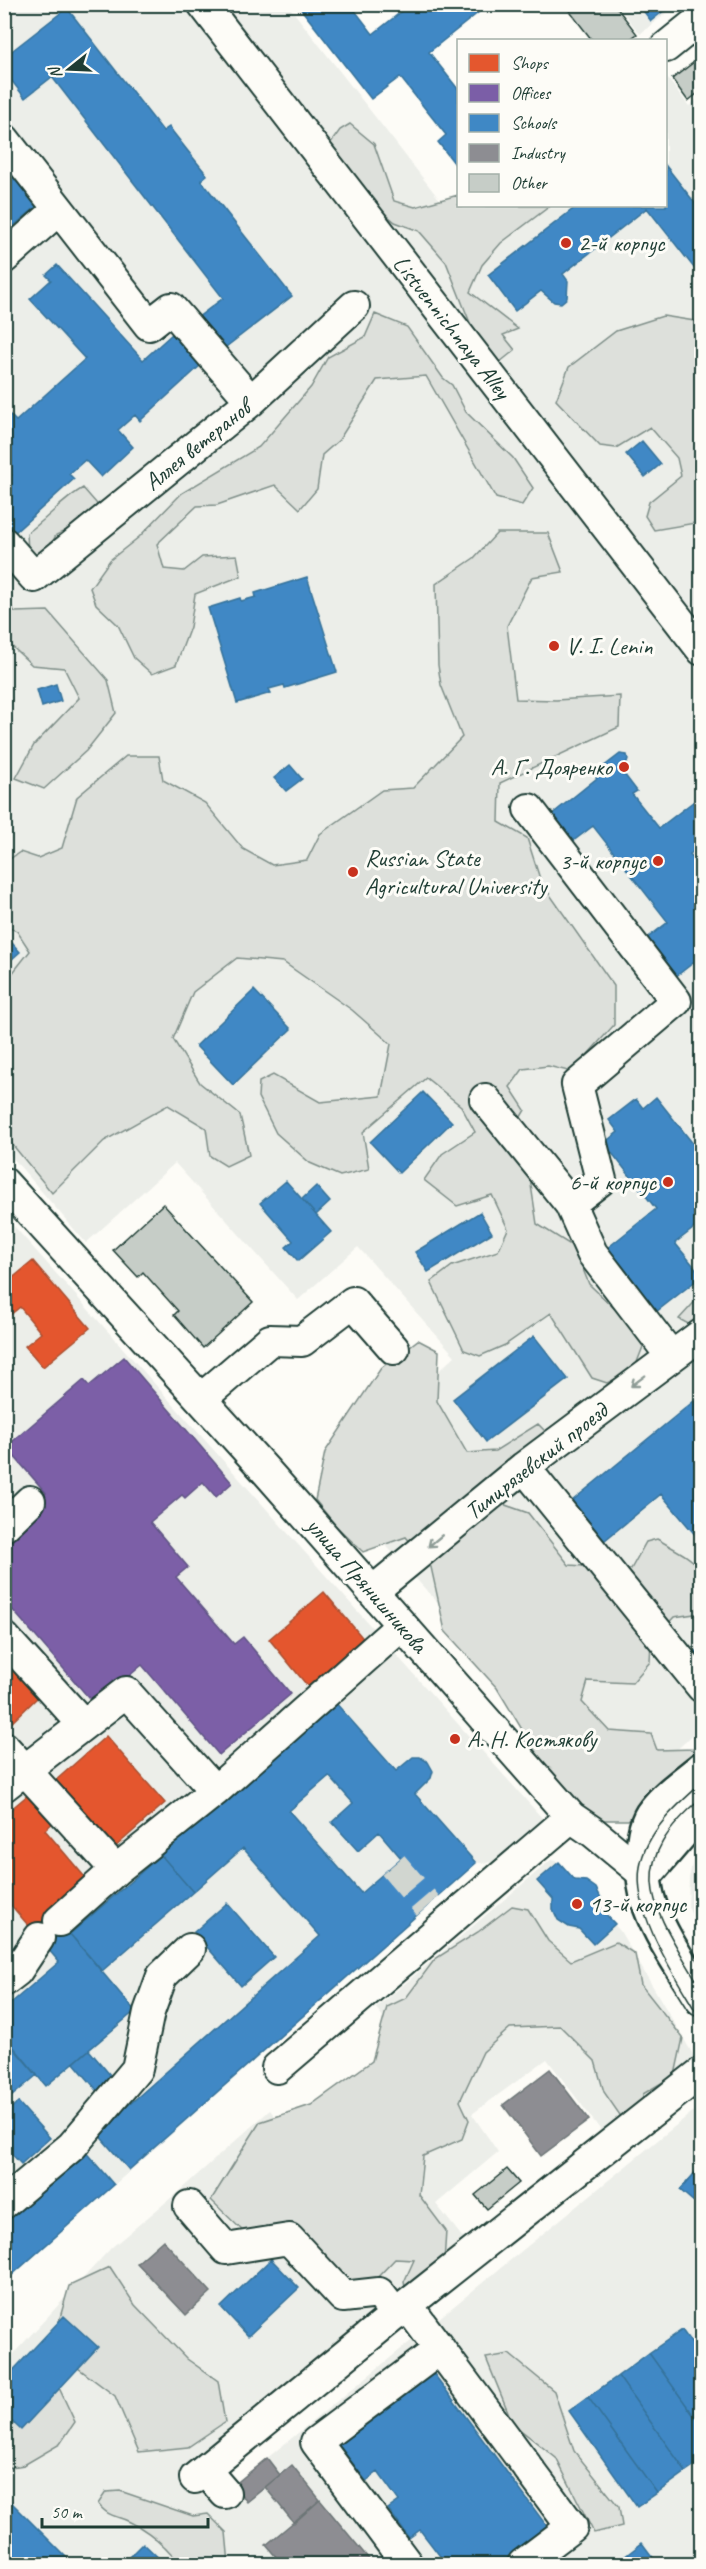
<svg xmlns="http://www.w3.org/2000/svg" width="706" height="2569" viewBox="0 0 706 2569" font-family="Caveat,sans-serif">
  <rect width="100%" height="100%" fill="#fdfcf7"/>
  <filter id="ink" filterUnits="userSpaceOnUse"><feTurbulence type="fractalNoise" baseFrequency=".0167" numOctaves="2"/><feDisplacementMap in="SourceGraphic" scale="12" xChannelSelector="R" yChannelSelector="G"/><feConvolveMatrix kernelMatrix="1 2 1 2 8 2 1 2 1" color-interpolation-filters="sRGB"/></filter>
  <g filter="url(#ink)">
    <!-- built -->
    <path fill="#eceee9" d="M4,5H288L468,236L507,206H666V81L668,79L689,106L701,96V1410L693,1401L567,1505L599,1545L661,1494L701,1543V1646L685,1660L701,1680V1727L650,1775L592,1774L372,1530L320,1478L455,1356L358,1247L298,1300L175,1163L86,1243L5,1149Z
      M617,5H638L651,21L662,5H676L640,34Z
      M4,1215L542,1818L543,1829L503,1862L476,1863L5,2282Z
      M701,1842H702L701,1938L688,1906L689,1878L694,1855Z
      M551,1860L559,1862L575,1879L586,1881L596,1888L602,1900L601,1910L620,1931L698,2063L606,2137L547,2059L472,2114L498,2152L436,2204L471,2248L187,2470L234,2485L701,2105V2564H5L4,2364L111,2248L178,2192L270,2110L290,2136L406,2046L376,2008Z"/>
    <!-- green -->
    <path fill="#dde0db" stroke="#7e8e88" stroke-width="1.5" d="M350,124L374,144L394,201L415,207L458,195V206H550L501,243L482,265L470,292L518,329L503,335L515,350L495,366L476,338L446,262L419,231L395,222L356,189L327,148L340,130Z
      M375,314L407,327L443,378L452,385L466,412L513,458L533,488L522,505L496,498L426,376L377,380L339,440L322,455L317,489L300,509L275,485L217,505L197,506L157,544L164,569L184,571L202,557L237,555L241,576L195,594L190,627L176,665L152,674L134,658L118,625L96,604L90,588L110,560L139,537L182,493L259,447L311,387L328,357L365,337Z
      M663,316L701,322V530L695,523L654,530L645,516L649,502L681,476L677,458L650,427L616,448L600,446L556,400L569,367L616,331Z
      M83,488L97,504L88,521L56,535L43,560L28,552L27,533C47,519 62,500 83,488Z
      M497,533H548L563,572L532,577L507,626L516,699L556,700L620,696L619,727L500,783L499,822L527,838L541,882L614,986V1025L572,1072L548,1066L523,1069L510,1087L525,1110L503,1147L529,1172L537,1224L574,1247L589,1284L646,1339L634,1370L607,1383L592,1378L551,1313L505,1345L480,1356L464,1350L431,1282L452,1266L498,1251L508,1229L492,1195L457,1206L424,1180L442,1154L475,1132L461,1106L426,1078L363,1132L369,1169L340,1176L310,1163L276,1133L258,1097L259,1082L273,1075L320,1102L381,1096L391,1044L352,1010L283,962L237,958L193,992L173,1039L200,1083L240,1115L249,1155L226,1166L210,1156L206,1128L168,1105L104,1141L52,1193L7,1138L11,975L30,951L17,931L5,926L4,863L20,852L38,858L62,848L77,797L126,756H159L163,780L205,803L243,849L272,865L307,860L320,834L382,790L413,788L462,737L441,685L438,665L436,584L474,558Z
      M4,596L15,612L48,611L108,680L116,713L86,751L44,789L16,778L34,745L79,698L64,668L32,665L5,640Z
      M701,1295V1320L692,1326L679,1319Z
      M418,1340L439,1351L437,1401L467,1453L495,1451L538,1424L546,1432L497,1502L528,1513L569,1565L631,1569L646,1542L657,1539C704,1566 701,1559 701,1613L674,1617L651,1642L650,1662L632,1683L588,1681L582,1702L609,1731L651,1734L657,1750L695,1749L701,1744V1765L655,1803L628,1820H600L564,1791L535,1751L497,1688L445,1631L431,1567L406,1537L363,1552L336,1526L315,1500L325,1452L381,1368Z
      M512,1906L528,1909L548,1941L571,1961L616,1942L635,1954L641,1985L683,2038L675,2075L643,2094V2118L624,2121L604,2092L595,2061L560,2026L510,2028L483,2052L460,2101L469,2120L462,2139L423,2156L419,2195L446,2231L444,2262L406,2292L404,2282L414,2260L395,2259L372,2283L347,2286L248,2236L211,2200L260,2122L311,2105L372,2061L387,2007L406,1998L435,1959L478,1932Z
      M110,2267L135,2305L187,2359L218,2381L225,2422L188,2447L139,2452L115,2396L74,2365L66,2347L59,2321L69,2286Z
      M509,2354L554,2391L574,2451L619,2507L622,2526L594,2533L556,2458L513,2424L486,2358Z
      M54,2377L75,2422L60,2444L24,2465L5,2468L4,2406Z
      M120,2491L193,2516L208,2514L226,2532L229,2564H180C166,2546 151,2532 130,2522C114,2514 111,2519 98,2504L106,2492Z"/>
    <!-- shops -->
    <path fill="#e4572e" stroke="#a94f30" stroke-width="1.5" d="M33,1261L90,1328L43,1367L25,1346L41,1333L20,1307L4,1320V1285Z
      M324,1592L366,1642L310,1689L269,1639Z
      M4,1659L40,1695L4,1730Z
      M106,1736L165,1803L114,1848L55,1781Z
      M35,1789L59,1817L45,1830L89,1882L33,1931L4,1897V1815Z
      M4,1943L14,1953L4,1961Z"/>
    <!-- offices -->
    <path fill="#7b5ea7" stroke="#5f5484" stroke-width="1.5" d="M124,1357L232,1483L216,1497L203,1482L185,1498L182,1495L150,1522L188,1567L176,1577L234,1644L243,1637L291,1694L219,1755L142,1665L95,1705L4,1600V1540L16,1518L46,1493L6,1447L84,1380L89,1386Z"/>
    <!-- schools -->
    <path fill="#3f88c5" stroke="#35729a" stroke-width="1.5" fill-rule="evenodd" d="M297,4H350L373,34L411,4H489L429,52L458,89V168L438,142L446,135L400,77L371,99Z
      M638,4H662L666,9L651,21Z
      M67,8L163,131L169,127L187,150L207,175L201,180L292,296L222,350L197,318L223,298L52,77L25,98L4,71V57Z
      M4,159L42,202L4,234Z
      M666,166L702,212V278L647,208L563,274L568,281L567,298L561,303L554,302L541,291L515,311L488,275L577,206H666Z
      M57,265L143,360L172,334L201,365L140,421L135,415L118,430L133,447L101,477L85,460L69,474L74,479L12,535L4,528V482L12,475L4,468V409L16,421L85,359L30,299L51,280L46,275Z
      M642,441L661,464L645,477L626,454Z
      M307,577L337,672L285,688L284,685L269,689L271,693L237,703L208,608L240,598L241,601L256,597L255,593Z
      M56,684L61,701L42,707L37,690Z
      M620,754L627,755L628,759L626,765L621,770L637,791L632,794L659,828L702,795V845L690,854L702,868V956L670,981L641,943L668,922L593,826L572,842L551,815L597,778L594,774Z
      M290,765L302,779L286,791L274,778Z
      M4,934L20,952L4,966Z
      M254,990L291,1029L233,1085L196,1046Z
      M423,1092L452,1122L399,1173L370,1142Z
      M656,1097L702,1155V1222L675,1243L702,1276L656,1312L606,1249L656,1209L604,1143L618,1132L609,1120L636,1099L643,1108Z
      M286,1181L331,1232L298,1261L286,1247L293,1241L260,1203Z
      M316,1186L330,1202L316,1215L302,1199Z
      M480,1212L492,1233L428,1272L415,1252Z
      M534,1336L568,1379L486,1442L453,1399Z
      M694,1401L702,1410V1461L696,1466L702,1473V1543L661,1494L599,1545L567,1505Z
      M702,1646V1680L685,1660Z
      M334,1701L396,1771L413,1757H420L428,1762L433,1771L431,1778L415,1794L476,1863L129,2170L97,2133L320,1936L243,1848L193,1892L161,1855ZM329,1776L353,1803L332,1822L358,1851L379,1832L401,1858L361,1893L289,1811Z
      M161,1855L193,1892L102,1971L70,1934Z
      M559,1862L575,1880L586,1881L596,1888L602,1900L601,1909L615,1924L593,1944L579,1929L569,1927L558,1920L553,1909V1899L537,1881Z
      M227,1903L274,1957L241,1986L194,1932Z
      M53,1914L135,2011L46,2086L4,2037V2009L59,1962L33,1931Z
      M12,2045L37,2075L4,2103V2051Z
      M89,2050L116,2082L101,2095L74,2063Z
      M18,2102L50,2138L21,2164L4,2146V2114Z
      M83,2149L114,2185L4,2282V2218Z
      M699,2168L702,2170V2209L680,2190Z
      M271,2259L299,2288L248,2336L221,2307Z
      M64,2316L98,2347L21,2430L4,2414V2380Z
      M682,2330L702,2358V2427L649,2353Z
      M649,2353L702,2427V2461L686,2472L618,2376Z
      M434,2374L549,2529L502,2564H446L420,2530L409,2538L388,2509L399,2501L378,2472L366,2481L339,2445Z
      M618,2376L686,2472L657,2493L588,2397Z
      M588,2397L657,2493L637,2507L569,2411Z
      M4,2495L73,2564H18L4,2551Z
      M143,2543L165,2564H122Z
      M642,2543L657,2563L655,2564H615Z"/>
    <!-- industry -->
    <path fill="#8d8d92" stroke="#6c7576" stroke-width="1.5" d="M550,2069L589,2120L541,2156L503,2105Z
      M163,2240L211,2292L186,2315L137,2263Z
      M267,2458L280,2475L247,2502L234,2485Z
      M292,2465L320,2500L294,2523L265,2487Z
      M320,2500L373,2564H282L266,2545Z"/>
    <!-- building -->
    <path fill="#c6cdc7" stroke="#1f3d34" stroke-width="1.5" d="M564,4H614L637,34L629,40H592Z
      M702,56V90L688,101L672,79Z
      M163,1204L253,1302L203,1348L174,1315L178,1311L143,1272L138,1277L113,1250Z
      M507,2169L519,2183L487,2209L475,2195Z"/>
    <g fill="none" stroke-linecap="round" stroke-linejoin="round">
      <!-- minor-tunnel -->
      <path stroke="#d1d6d0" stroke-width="30" stroke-dasharray="30 15" stroke-linecap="butt" d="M393,1865L428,1906"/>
      <defs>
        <path id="minor" d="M203,4L702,650
          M666,47L702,18
          M4,139L149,325L171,308L251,401
          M4,258L58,210
          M4,543L34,577L251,401L354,306
          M529,809L676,1001L577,1085L601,1180L570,1204
          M485,1099L570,1204L592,1253L671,1356
          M4,1183L267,1472L571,1817L593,1832L645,1875C653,1831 671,1820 702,1791
          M201,1399L270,1340L302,1341L353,1302L394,1349
          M524,1467L702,1687
          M4,1526L30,1501
          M373,1591L524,1467L702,1334
          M4,1637L83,1724
          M4,1747L116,1870
          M4,1786L126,1692L215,1791
          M59,1921L116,1870L215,1791L402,1625
          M4,1981L17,1971L39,1938
          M277,2068L571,1817
          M4,2203L72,2146L137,2069L149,2012L162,1976L190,1949
          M189,2206L226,2249L289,2239L343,2297L379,2293L396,2315
          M407,2305L572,2527L523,2564
          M205,2470L225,2493
          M195,2478L407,2305L702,2072
          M407,2564L316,2442L440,2349"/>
        <path id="major" d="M702,1769C686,1782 666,1796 654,1812C638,1831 642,1883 650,1906C662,1939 684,1969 702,1999
          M645,1875L681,1833L702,1813"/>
      </defs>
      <!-- minor casing -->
      <use href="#minor" stroke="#1f3d34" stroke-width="34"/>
      <!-- major casing -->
      <use href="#major" stroke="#1f3d34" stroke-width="38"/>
      <!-- minor -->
      <use href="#minor" stroke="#fdfcf7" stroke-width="30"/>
      <!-- major -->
      <use href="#major" stroke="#fdfcf7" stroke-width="33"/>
      <!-- tram -->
      <path stroke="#1f3d34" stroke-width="1.5" d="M702,1783C677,1805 646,1832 640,1867C632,1916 678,1980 702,2022
        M702,1798C617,1870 656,1910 702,1990"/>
    </g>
    <!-- one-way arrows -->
    <defs><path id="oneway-shaft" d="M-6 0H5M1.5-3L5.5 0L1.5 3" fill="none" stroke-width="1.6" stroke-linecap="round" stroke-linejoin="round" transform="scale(1.5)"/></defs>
    <g stroke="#8e9c96">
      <use href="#oneway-shaft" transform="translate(638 1381) rotate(143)"/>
      <use href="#oneway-shaft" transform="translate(435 1541) rotate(140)"/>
    </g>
  </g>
  <!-- markers -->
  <g fill="#c8321e" stroke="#fdfcf7" stroke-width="2">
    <circle cx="566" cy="243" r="6"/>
    <circle cx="554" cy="646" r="6"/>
    <circle cx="624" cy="767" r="6"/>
    <circle cx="658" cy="861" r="6"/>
    <circle cx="353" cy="872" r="6"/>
    <circle cx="668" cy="1182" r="6"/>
    <circle cx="455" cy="1739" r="6"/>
    <circle cx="577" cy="1904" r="6"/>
  </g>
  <g text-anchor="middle" stroke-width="6" stroke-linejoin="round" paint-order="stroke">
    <!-- poi labels -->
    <g font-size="24" fill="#1f3d34" stroke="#fdfcf7" text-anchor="start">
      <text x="578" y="251">2-й корпус</text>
      <text x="566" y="654">V. I. Lenin</text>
      <text x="612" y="775" text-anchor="end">А. Г. Дояренко</text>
      <text x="365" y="866">Russian State<tspan x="365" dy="28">Agricultural University</tspan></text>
      <text x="646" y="869" text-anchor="end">3-й корпус</text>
      <text x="656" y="1190" text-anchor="end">6-й корпус</text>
      <text x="467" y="1747">А. Н. Костякову</text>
      <text x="589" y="1912">13-й корпус</text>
    </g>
    <!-- street labels -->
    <g font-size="24" fill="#1f3d34" stroke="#fdfcf7">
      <text transform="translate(452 327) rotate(52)" y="8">Listvennichnaya Alley</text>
      <text transform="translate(197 445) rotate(-39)" y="8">Аллея ветеранов</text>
      <text transform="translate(536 1461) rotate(-38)" y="8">Тимирязевский проезд</text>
      <text transform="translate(367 1585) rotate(49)" y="8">улица Прянишникова</text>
    </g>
  </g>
  <!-- margin -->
  <rect width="706" height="2569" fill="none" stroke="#fdfcf7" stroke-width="24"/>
  <rect x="12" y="12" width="682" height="2545" fill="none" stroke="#1f3d34" stroke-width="2" filter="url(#ink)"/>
  <!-- legend -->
  <rect x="457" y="39" width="210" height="168" fill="#fdfcf7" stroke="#a4b0a9" stroke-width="1.5"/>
  <rect x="469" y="54" width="30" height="18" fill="#e4572e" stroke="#a4b0a9" stroke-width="1.5"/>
  <text x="511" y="69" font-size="18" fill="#1f3d34">Shops</text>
  <rect x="469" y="84" width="30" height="18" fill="#7b5ea7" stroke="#a4b0a9" stroke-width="1.5"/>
  <text x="511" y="99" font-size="18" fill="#1f3d34">Offices</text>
  <rect x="469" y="114" width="30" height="18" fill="#3f88c5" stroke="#a4b0a9" stroke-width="1.5"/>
  <text x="511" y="129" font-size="18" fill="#1f3d34">Schools</text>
  <rect x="469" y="144" width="30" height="18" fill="#8d8d92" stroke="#a4b0a9" stroke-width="1.5"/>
  <text x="511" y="159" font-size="18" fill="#1f3d34">Industry</text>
  <rect x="469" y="174" width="30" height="18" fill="#c6cdc7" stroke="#a4b0a9" stroke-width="1.5"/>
  <text x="511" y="189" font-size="18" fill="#1f3d34">Other</text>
  <!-- north arrow -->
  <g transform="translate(69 69) rotate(252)" stroke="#fdfcf7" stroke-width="4.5" paint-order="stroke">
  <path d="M0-4.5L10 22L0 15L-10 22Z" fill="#1f3d34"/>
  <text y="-9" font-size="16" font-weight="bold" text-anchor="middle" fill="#1f3d34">N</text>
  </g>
  <!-- scale -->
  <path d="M42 2518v9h166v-9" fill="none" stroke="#1f3d34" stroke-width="3"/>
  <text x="51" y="2518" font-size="18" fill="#1f3d34" stroke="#fdfcf7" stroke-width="4.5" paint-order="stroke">50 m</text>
</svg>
